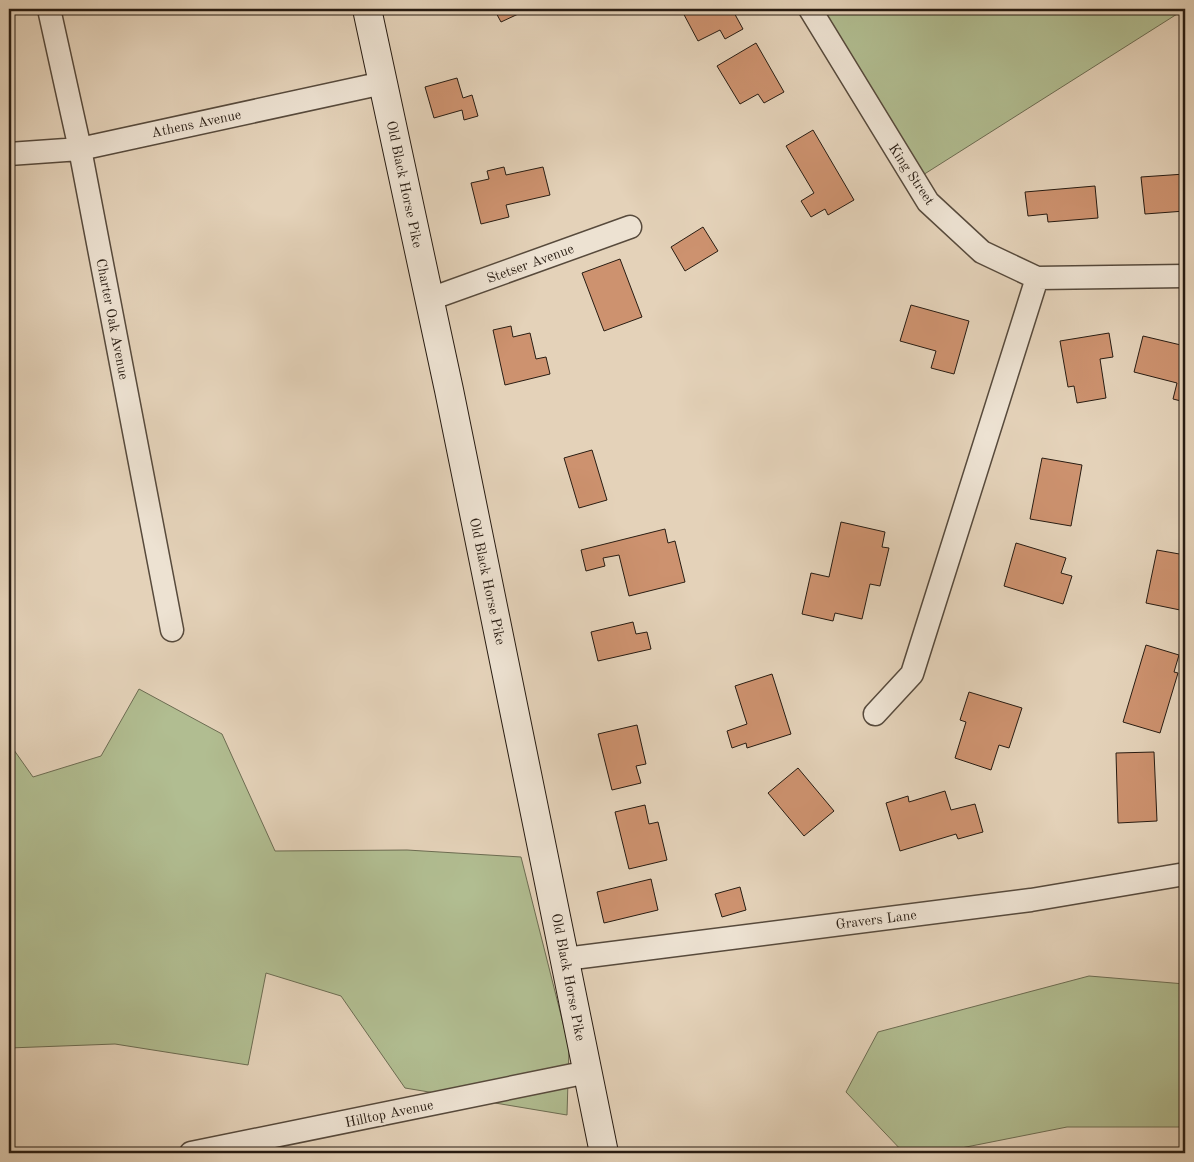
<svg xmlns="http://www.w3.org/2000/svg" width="1194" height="1162" viewBox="0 0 1194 1162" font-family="'Old Standard TT',serif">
  <rect width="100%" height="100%" fill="#e4d2b9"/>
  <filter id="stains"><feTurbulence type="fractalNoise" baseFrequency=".004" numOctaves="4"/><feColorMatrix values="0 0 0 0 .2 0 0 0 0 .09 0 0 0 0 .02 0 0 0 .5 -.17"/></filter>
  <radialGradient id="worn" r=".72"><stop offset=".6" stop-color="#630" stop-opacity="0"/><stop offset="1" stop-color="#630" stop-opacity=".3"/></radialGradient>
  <!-- green -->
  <path fill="#b1bd91" stroke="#6c6c52" d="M810,9H1185L915,180Z
    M139,689L222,734L275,851L407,850L521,857L569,1047L567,1115L405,1088L341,996L266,973L248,1065L115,1044L9,1048V743L33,777L101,756Z
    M1089,976L1185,984V1127H1067L936,1153H904L846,1092L878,1032Z"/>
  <!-- building -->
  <path fill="#cd926f" stroke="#281c12" d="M494,9H529L501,22Z
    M681,9H732L743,29L725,39L720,30L698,41Z
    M756,43L784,92L764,103L758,94L740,104L717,66Z
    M457,78L463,98L472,95L478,116L464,120L462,110L434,118L425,87Z
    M813,130L854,200L828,215L825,209L811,217L801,201L814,193L786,146Z
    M504,167L506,175L543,167L550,195L506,205L509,217L481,224L471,183L489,179L487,171Z
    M1185,174V211L1145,214L1141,177Z
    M1095,186L1098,218L1048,222L1047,214L1028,216L1025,192Z
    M703,227L718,251L685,271L671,247Z
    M620,259L642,317L604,331L582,273Z
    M911,305L969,321L954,374L931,368L936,351L900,341Z
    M511,326L513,337L530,333L536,359L546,357L550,374L505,385L493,330Z
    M1109,333L1113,357L1100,359L1106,398L1077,403L1074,386L1068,387L1060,341Z
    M1143,336L1185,346V402L1173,399L1177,383L1134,372Z
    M592,450L607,500L579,508L564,458Z
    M1042,458L1082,465L1071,526L1030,519Z
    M841,522L885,532L882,547L889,548L880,586L870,584L862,619L835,613L833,621L802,614L811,573L829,577Z
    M665,529L668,543L675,541L685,582L629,596L619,555L603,558L605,566L586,571L581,550Z
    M1016,543L1066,558L1061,573L1072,576L1063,604L1004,586Z
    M1157,550L1185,555V611L1146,603Z
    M633,622L636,634L647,632L651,649L598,661L591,632Z
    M1146,645L1179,655L1174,672L1178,673L1160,733L1123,722Z
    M772,674L791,734L747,748L746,743L732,748L727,731L747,724L735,686Z
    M969,692L1022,708L1009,748L999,745L991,770L955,758L966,722L960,720Z
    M637,725L646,764L636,766L641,783L612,790L598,734Z
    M1154,752L1157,821L1118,823L1116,753Z
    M798,768L834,811L804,836L768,793Z
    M945,791L951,810L975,804L983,832L958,839L956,834L900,851L886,803L908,796L909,802Z
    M645,805L649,824L658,822L667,860L629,869L615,812Z
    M651,879L658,910L604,923L597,892Z
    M740,887L746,910L722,917L715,894Z"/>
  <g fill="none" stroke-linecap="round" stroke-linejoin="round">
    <defs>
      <path id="street" d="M49,9L80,149L172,630
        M810,9L928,202L982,252L1037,278L1185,276
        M9,154L80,149L383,83
        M430,299L630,227
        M875,714L912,674L1037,278
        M565,959L1031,900L1185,874
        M191,1153L588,1072"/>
      <path id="secondary" d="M367,9L449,390L604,1153"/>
    </defs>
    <!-- street casing -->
    <use href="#street" stroke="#574a3c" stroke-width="25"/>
    <!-- secondary casing -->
    <use href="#secondary" stroke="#281c12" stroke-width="30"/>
    <!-- street -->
    <use href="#street" stroke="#ede2d2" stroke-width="22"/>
    <!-- secondary -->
    <use href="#secondary" stroke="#ede2d2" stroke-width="28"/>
  </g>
  <g text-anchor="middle" stroke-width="5" stroke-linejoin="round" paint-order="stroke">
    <!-- street labels -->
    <g font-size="14" fill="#281c12" stroke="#ede2d2">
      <text transform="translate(196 123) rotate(-12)" y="5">Athens Avenue</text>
      <text transform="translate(912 174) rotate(56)" y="5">King Street</text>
      <text transform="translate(405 184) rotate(78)" y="5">Old Black Horse Pike</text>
      <text transform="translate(530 263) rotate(-20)" y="5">Stetser Avenue</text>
      <text transform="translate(113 319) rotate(79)" y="5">Charter Oak Avenue</text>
      <text transform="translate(488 581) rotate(78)" y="5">Old Black Horse Pike</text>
      <text transform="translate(876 919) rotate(-7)" y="5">Gravers Lane</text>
      <text transform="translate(569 977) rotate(79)" y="5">Old Black Horse Pike</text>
      <text transform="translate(389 1113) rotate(-12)" y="5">Hilltop Avenue</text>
    </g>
  </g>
  <!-- margin -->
  <rect width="1194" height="1162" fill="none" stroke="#e4d2b9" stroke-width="30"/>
  <rect x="10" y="10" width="1174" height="1142" fill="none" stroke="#281c12" stroke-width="2.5"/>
  <rect x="15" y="15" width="1164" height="1132" fill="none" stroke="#281c12"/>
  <rect width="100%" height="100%" filter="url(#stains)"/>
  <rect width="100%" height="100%" fill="url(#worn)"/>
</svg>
